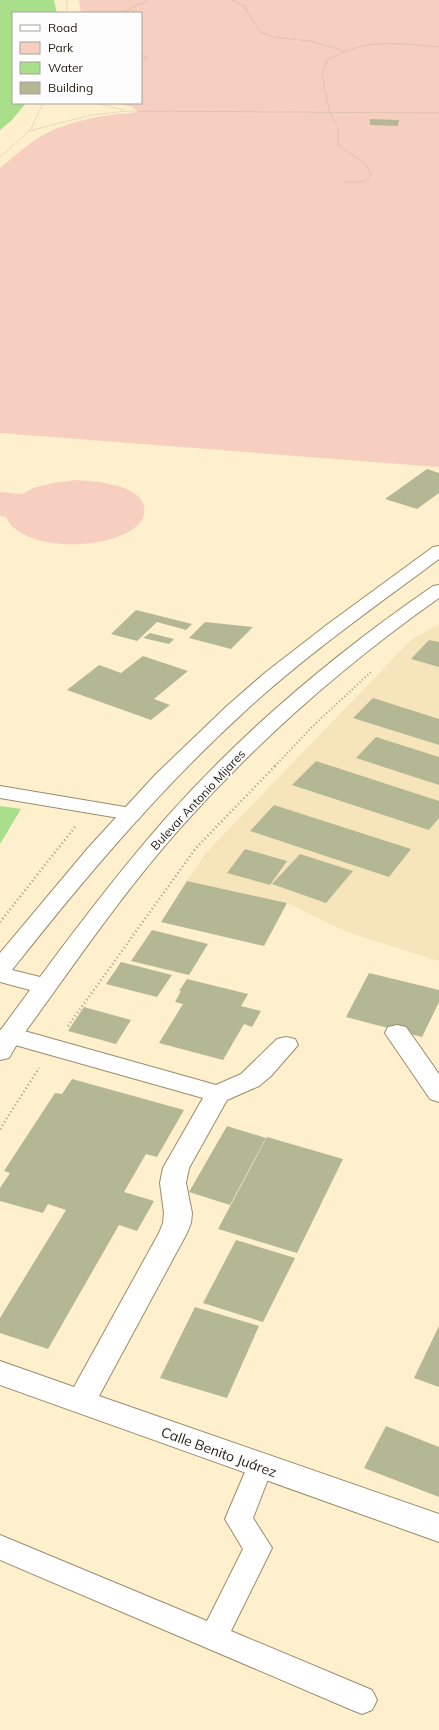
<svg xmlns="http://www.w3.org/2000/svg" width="439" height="1730" viewBox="0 0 439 1730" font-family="Mulish,sans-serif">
  <rect width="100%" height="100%" fill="#feefcd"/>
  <!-- built -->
  <path fill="#f6e4bb" d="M439,624V961L347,932L287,903L187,881L205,854L411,640Z"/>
  <!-- green -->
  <path fill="#f7cfc1" d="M79,0H439V467L0,433V168C14,157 28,143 45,134C74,119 105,115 138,112L133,107L113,103H141V13H81Z
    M76,480C95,481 138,484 144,506C145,512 144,518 140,523C116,549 39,552 13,527C10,525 8,520 6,517L0,516V492L23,494L33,488L53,483Z"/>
  <!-- water -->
  <path fill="#a9df8a" d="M0,0H54L57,13H13V103H26L11,121L0,130Z
    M0,806L21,809L0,844Z"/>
  <!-- building -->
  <path fill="#b4b794" d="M370,119L399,120L398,126L370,125Z
    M427,469L439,473V493L417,509L385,499Z
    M136,610L192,624L186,630L157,622L137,641L111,634Z
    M205,622L253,627L231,649L189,638Z
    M150,633L174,639L169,644L143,638Z
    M429,640L439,642V667L411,659Z
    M143,656L188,671L154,699L170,705L151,720L67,690L99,665L121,673Z
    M373,698L439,719V745L353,718Z
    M376,737L439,757V785L356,758Z
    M316,761L439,801V818L429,830L292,785Z
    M274,805L411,849L389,877L250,831Z
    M245,849L287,861L270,885L227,873Z
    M300,854L353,871L326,903L272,884Z
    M187,881L287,903L264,946L161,922Z
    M152,930L208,944L189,975L131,961Z
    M121,962L172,975L157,997L106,984Z
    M369,973L439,990V1002L422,1037L346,1017Z
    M187,979L248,994L241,1006L261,1011L252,1027L244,1024L223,1060L159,1043L183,1004L175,1002L181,991H179Z
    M84,1007L131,1020L116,1044L68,1031Z
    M72,1079L184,1110L157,1157L146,1154L124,1192L154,1201L137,1231L119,1225L48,1349L0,1333V1318L66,1210L48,1204L43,1213L0,1201V1188L10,1173L4,1171L55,1093L62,1094Z
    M227,1126L266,1138L230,1205L189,1192Z
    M267,1137L343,1159L297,1253L218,1229Z
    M236,1240L295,1258L263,1322L203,1303Z
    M195,1307L259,1326L227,1398L160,1378Z
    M439,1326V1387L414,1378Z
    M386,1426L439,1447V1497L364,1468Z"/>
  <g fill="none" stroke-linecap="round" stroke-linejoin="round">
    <defs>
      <path id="lane" d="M260,1455L269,1458L273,1466L253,1518L272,1548L231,1631L372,1690L377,1700L372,1710L362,1714L352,1710L0,1560V1535L207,1621L243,1549L225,1519L251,1458Z"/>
      <path id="street" d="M0,786L131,808L139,809L142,814L139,819L131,820L0,798Z
        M397,1025L406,1027L439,1074V1102L430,1099L385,1033L388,1027Z
        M10,1027L216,1085L241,1074L277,1039L286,1037L295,1039L298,1045L271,1076L259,1086L227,1100L189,1168L186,1183L192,1213L191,1223L187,1233L99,1396L439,1514V1542L0,1385V1361L74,1387L159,1233L163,1223L164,1213L160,1183L163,1168L203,1098L1,1041L0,1031L1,1029Z"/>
      <path id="secondary" d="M439,546V559C372,609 303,657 242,714C157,792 83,880 12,970L40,977C80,923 121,869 166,818C243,731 337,652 433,586L439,585V598C345,664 258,741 182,826C122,893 72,968 20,1039L9,1058L0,1060V1031L30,990L0,982V953L88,848L156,774L228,705L266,672L328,624L433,547Z"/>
    </defs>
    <!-- lane casing -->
    <use href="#lane" stroke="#9a8d6d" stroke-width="2"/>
    <!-- street casing -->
    <use href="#street" stroke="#9a8d6d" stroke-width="2"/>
    <!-- secondary casing -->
    <use href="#secondary" stroke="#9a8d6d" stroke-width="2"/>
    <!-- path-far2 -->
    <path stroke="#a79b82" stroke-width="1" stroke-dasharray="0.5 1.5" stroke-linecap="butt" d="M67,0V13
      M232,0L244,6L260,32L274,37L310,41L345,51
      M121,13L149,0
      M141,55L148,58L141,62
      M95,103L124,110
      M30,131L43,103
      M0,157L29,131L91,115L127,111L439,113
      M344,182H363L371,175L366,164L338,145V127L330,113L322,76L327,60C338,55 349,49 362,46C387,41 414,45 439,47"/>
    <!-- path-far1 -->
    <path stroke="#a79b82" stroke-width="2" stroke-dasharray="1 2.5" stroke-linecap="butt" d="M275,766L315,724L372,671"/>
    <!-- path -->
    <path stroke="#a79b82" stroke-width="2.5" stroke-dasharray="1 3" stroke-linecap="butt" d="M0,922L75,827
      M68,1026L196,848L276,765
      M0,1129L39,1068"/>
    <!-- lane -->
    <use href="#lane" fill="#fff" fill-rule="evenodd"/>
    <!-- street -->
    <use href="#street" fill="#fff" fill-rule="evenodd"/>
    <!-- secondary -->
    <use href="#secondary" fill="#fff" fill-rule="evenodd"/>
  </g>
  <g text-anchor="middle" stroke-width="3.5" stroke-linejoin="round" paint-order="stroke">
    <!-- street labels -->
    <g font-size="12" fill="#221c10" stroke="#fdfdfd">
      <text transform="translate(198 800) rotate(-47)" y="4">Bulevar Antonio Mijares</text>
    </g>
    <!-- near-street labels -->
    <g font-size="14" fill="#221c10" stroke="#fdfdfd">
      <text transform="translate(219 1452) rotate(20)" y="5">Calle Benito Juárez</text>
    </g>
  </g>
  <!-- legend -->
  <rect x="12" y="12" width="130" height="92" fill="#fdfdfd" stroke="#a5a39e"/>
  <rect x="20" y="25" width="20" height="6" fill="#ffffff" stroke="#a5a39e"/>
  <text x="48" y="32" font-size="12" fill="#221c10">Road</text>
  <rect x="20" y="42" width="20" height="12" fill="#f7cfc1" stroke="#a5a39e"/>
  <text x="48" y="52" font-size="12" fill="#221c10">Park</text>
  <rect x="20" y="62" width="20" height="12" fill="#a9df8a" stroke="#a5a39e"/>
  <text x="48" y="72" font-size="12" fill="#221c10">Water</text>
  <rect x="20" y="82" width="20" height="12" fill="#b4b794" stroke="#a5a39e"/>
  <text x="48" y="92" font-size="12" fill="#221c10">Building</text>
</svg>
